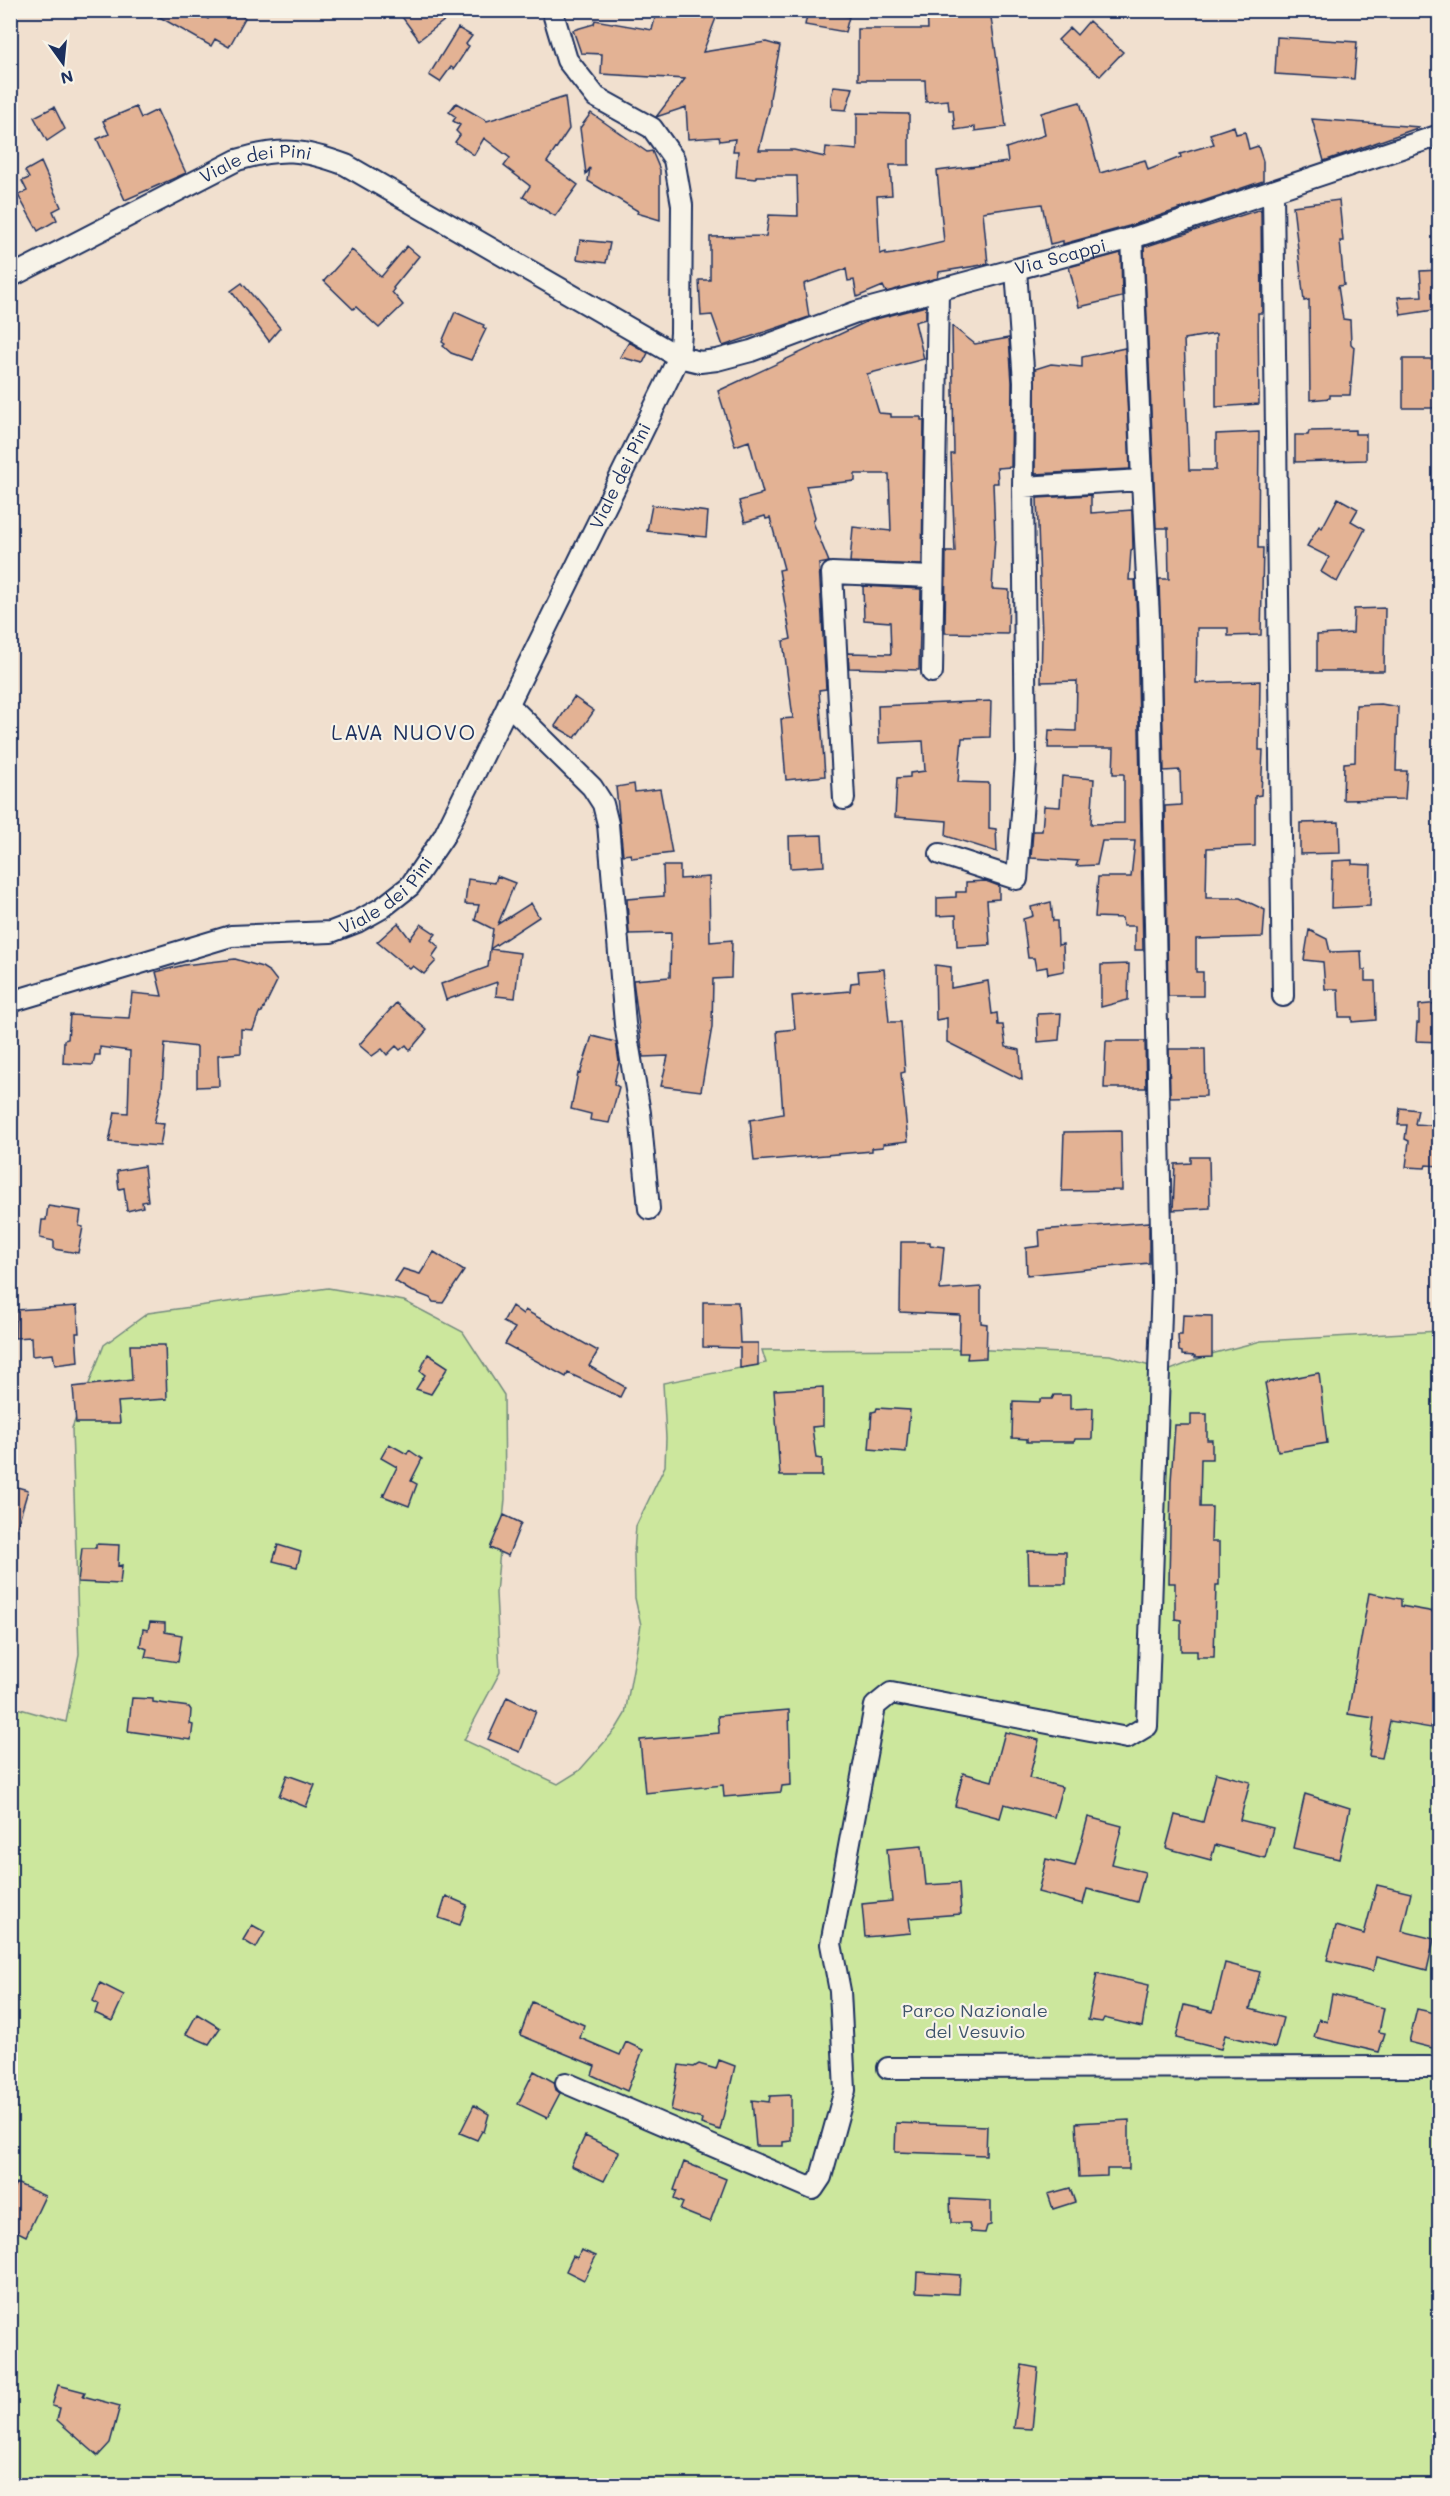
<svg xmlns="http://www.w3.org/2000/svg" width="1450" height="2496" viewBox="0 0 1450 2496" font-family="Mali,sans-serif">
  <rect width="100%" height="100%" fill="#f1e0cf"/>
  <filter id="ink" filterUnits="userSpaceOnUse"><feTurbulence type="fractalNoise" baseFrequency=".0167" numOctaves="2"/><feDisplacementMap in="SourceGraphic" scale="12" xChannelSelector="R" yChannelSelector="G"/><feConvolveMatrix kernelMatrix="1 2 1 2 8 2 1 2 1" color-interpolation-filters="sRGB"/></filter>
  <g filter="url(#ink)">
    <!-- park -->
    <path fill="#cce79d" stroke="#748b7e" stroke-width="1.5" d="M328,1288L404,1301L463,1332L504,1395L505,1499L496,1593L500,1672L464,1740L558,1784L579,1771L616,1729L625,1714L641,1625L635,1598L634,1554L636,1526L665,1466L666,1438L663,1383L766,1363L762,1350L966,1349L1110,1355L1168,1371L1211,1354L1261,1341L1439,1331V2485H11L10,1706L66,1722L79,1654L72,1428L104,1345L148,1313Z"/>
    <!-- building -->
    <path fill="#e3b294" stroke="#1b2f5e" stroke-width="1.5" d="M147,10H195L208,19L213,10H233L245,18L229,47L215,39L211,46Z
      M397,10H458L419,40Z
      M657,10H695L716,18L703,52L766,42L780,46L770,98V106L759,150H794L825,157L826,147L857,150V113L909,114V165H890L892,195L877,196L880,254L886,252V255L893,254L944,242L937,171L1008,162L1006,148L1045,135L1041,113L1080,102L1100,173L1145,160L1148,170L1181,157L1180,154L1214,144L1210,134L1234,126L1236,134L1245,132L1249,149L1258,146L1263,161V181L1129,226L1063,244V241L1050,244L1042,204L983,212L988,264L939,272L938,278L886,292L883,286L857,297L854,280L848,281L846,269L804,284L809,317L723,346L712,315L701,316L699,280H710V237L766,236L769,215L798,216L797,176H756V179L736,177L738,151H733L735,139L720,141L719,137L688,139L686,107L656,117L685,79L601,74L602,54L581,53L573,30L594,24L595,20L652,30Z
      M808,10H827L849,17L845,32L805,25Z
      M927,10H990L1006,127L975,131V127L955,130L953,110H949L948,100L926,102L925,80H858V29H928Z
      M1089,21L1123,52L1100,76L1058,40L1070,28L1077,35Z
      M458,28L472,36L466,44L469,46L454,69L451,67L440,82L429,75Z
      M1277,37L1357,42L1354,79L1275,74Z
      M834,86L853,88L846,110L832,109L831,96Z
      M565,97L569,129L547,162L578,185L555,216L523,197L530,186L504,166L510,158L484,138L474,155L455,142L460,135L456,131L460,125L453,121L456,117L449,112L456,103L487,121Z
      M54,107L65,129L47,141L34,117Z
      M136,107L141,118L157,110L186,173L125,200L97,139L109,134L103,121Z
      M591,113L647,152L652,151L660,170V220L637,213L638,211L588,181L590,168L586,174L580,128Z
      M1312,119L1420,127L1324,161Z
      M41,162L61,207L53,211L57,220L38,231L18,195L27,191L22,181L29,178L25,171Z
      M1339,200L1343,241H1340L1344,285L1338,286L1343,319L1350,320L1351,344L1354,347L1350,395H1330V398L1310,400L1309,300L1304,301L1293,206Z
      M1261,209L1262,313H1258L1259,404L1216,407V334L1184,339L1189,470H1216V434L1259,432L1258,548H1263L1261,635L1228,636V628H1197L1196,683L1260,681L1259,750H1263L1261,795L1255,796V846L1207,848L1206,898H1240L1265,910L1263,937L1196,939V972H1203V996H1168L1165,806L1181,805L1180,770L1164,771L1159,579H1169L1168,528H1156L1144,247Z
      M580,240L610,243L606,263L577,259Z
      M407,246L419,256L393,288L394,289L392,292L403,305L379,328L356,307L353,309L324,281L352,250L381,277Z
      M1121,253L1122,297L1079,307L1069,267Z
      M1440,270V309L1401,315L1398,297L1422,296L1420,271Z
      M242,283L280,328L269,341L231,291Z
      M926,306V319L915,322L924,359L867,374L879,413L891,414V417H921V420H924L922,565L850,562L853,527L891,531L889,474H855V481L806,486L815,517L813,522L829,562L819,564L826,689L819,690L825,776L786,780L781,719L793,718L783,641L791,639L779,570L784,569L770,518L766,519L765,516L745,522L739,501L760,495V494L763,493L749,441L735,446L718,391L868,321Z
      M455,312L484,325L483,327L486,329L471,360L451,353L443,346L445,344L442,342Z
      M952,326L975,344L1009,338L1012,382L1011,467L997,468L998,483H993L995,536L992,589L1009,590L1008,634L945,633L946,552H955L951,454H954Z
      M629,342L648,353L643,363L620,357Z
      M1125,348L1130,469L1035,474V369L1051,364L1082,367V357Z
      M1403,359H1440V408H1403Z
      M1355,430V434H1366V460L1295,462V435H1308L1309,431Z
      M1091,495V513L1132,510L1133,549L1131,550L1129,580H1135L1137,618L1143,950H1135V926H1123L1122,918L1095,917L1098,877H1131L1135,841H1102L1097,865L1076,866L1078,861L1031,858L1033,831H1042L1044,806L1060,807L1062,776L1094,779L1091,824L1124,823V774H1113L1114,748H1048L1049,730L1076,731L1077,681L1041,682L1042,637L1037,498Z
      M1338,498L1358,509L1351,521L1365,529L1337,582L1321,572L1329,557L1307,546L1319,526L1322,528Z
      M652,505L708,512L706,537L647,531Z
      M863,586L921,589L919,670L849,668L848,653L891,654L890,622L864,620Z
      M1385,608L1384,671H1317V635L1353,633L1354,609Z
      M574,697L594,711L575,738L555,726Z
      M991,701L990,737L962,738L958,782L989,783V828L996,829L997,852L946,836L947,821L895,817L897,778L910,777V773L925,771L923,741L879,743L878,706Z
      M1381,704L1398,707L1396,771H1407L1405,799L1343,800L1344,763L1355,762L1356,705Z
      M634,784L635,792L660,789L672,853L632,858L631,854L623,855L616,787Z
      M1339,822L1340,853L1300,854V823Z
      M822,835L824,866L790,868L789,836Z
      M1352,860V864L1371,865L1370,906L1331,908L1332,861Z
      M663,866H680V879L709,877L710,942L732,940L731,978L713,979L712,1027L701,1091L661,1086L668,1056L643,1057L633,980L670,977L671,933L629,934L627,899L664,896Z
      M497,876L515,883L498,924L531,903L539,917L490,949L493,929L475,920L479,905L465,904L468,879L495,883Z
      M986,881L999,886V899L987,900L990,945L957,947L956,915L937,916V898L956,897V892H966V882Z
      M1051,902L1053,921H1057L1058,945L1063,944L1064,971L1048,974L1047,967L1036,969L1034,958H1028L1023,919L1033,916L1031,907Z
      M398,923L410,939L421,924L436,934L431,940L439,947L432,957L436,961L424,974L413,966L410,969L377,942Z
      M1309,930L1327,939L1330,952L1361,951L1362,970H1365V981H1375L1376,1020L1352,1022V1017H1339L1338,989H1325L1323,962L1304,960Z
      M490,949L520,953L515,998L496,996L497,982L446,1000L441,984L488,967Z
      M235,959L262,967L270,972L277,981L262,1012L259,1013L253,1030L241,1029V1053L218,1055L219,1086L197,1087V1047L165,1043L162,1090L154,1123L164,1124L160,1146L109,1142L115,1112L128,1113L130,1051L100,1047V1055H95L93,1065L63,1063L64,1040L68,1039L70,1015L129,1018L132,993L162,996L156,972L184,965Z
      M1129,964L1128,1000L1101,1007V965Z
      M935,965L951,967V988L988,981L992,1014L997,1013L998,1025H1003L1006,1047L1020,1050L1022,1080L947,1042V1018L936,1020Z
      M884,969L889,1022H901L905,1072L901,1073L908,1141L883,1144V1147L872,1148V1151L754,1161L750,1120L783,1114L777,1031L795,1029L792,996L850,991L851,983L859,982L858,971Z
      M396,1003L427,1030L410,1050L406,1045L400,1050L396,1046L387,1055L382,1049L372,1056L359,1045Z
      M1440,1003V1042L1416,1041L1417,1023H1419V1005Z
      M1061,1013L1059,1040L1038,1042L1037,1014Z
      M592,1036L616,1042L619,1062L614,1084L619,1087L609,1123L590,1120L591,1114L571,1109L578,1073L580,1074Z
      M1106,1041H1145L1146,1088H1104Z
      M1169,1049H1205L1206,1096L1170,1097Z
      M1400,1108L1418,1110L1415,1124L1440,1126V1166L1426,1165L1425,1168L1406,1167L1409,1141L1405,1139L1407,1125H1398Z
      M1121,1131L1122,1190L1062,1191L1064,1132Z
      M1191,1157H1209L1210,1208L1173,1210L1175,1164L1191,1163Z
      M144,1166L148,1201L142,1202L143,1207L127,1211L124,1188L119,1189L117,1171Z
      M48,1206L81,1211L79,1226L83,1227L78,1253L54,1249V1241L40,1238L42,1220H46Z
      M1149,1222V1263L1027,1275L1026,1248L1040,1246L1039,1230Z
      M901,1242H930V1245L944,1247L940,1290L981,1287V1323L987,1324L986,1358L967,1359L968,1353H959L960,1315L900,1312Z
      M434,1252L464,1271L443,1303L433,1302L430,1298L409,1290L395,1281L403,1269L420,1274Z
      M703,1302H738L740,1343H758V1365L740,1368V1348L703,1347Z
      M77,1306L79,1333H76L78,1362L55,1365L53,1354L32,1356L31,1337L15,1338L16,1310Z
      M512,1306L523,1314L525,1310L598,1351L589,1366L625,1387L620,1397L568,1373L566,1377L505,1344L515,1328L503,1322Z
      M1183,1315L1212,1316V1357L1195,1358V1356L1182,1355V1352L1179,1351L1178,1335H1182Z
      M130,1345H165L167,1399L118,1402L120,1423H76L73,1387L132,1380Z
      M428,1354L448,1367L431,1394L416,1389L425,1375L420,1371Z
      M1319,1373L1327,1443L1278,1451L1265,1383Z
      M823,1387V1426L812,1427L816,1458L822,1459V1476H780L774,1390Z
      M1054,1395H1070V1409L1093,1408L1092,1439H1075L1074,1442H1027V1439L1012,1438L1013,1401L1040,1402V1399H1052Z
      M877,1408L910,1410L906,1452L869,1449L872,1412L876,1411Z
      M1191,1414H1207V1440H1212V1459H1201L1200,1507H1212L1211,1542H1219V1585H1216L1214,1657H1197V1651H1181V1620L1175,1619V1583H1169L1171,1481L1175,1425H1191Z
      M389,1444L407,1454L409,1450L422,1459L411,1481L417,1484L409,1506L383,1496L397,1467L381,1458Z
      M10,1485L28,1490L15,1534L10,1533Z
      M504,1515L521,1523L508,1556L490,1548Z
      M96,1544L119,1545L118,1566L122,1565L120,1584L78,1582L82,1548H96Z
      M278,1545L301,1552L297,1567L273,1561Z
      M1028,1551L1066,1552V1584H1029Z
      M1369,1593L1401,1599V1606L1440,1613V1721L1432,1720L1431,1728L1390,1721L1382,1758L1369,1756L1374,1718L1348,1714Z
      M150,1622L165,1623V1632L182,1635L178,1662L145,1657L147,1649L140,1646L143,1629L148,1630Z
      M507,1697L536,1711L520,1752L488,1739Z
      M132,1698L153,1699V1702L189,1707L191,1710L190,1724L193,1725L191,1740L128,1731Z
      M789,1710L791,1785L782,1786L781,1792L724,1797L723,1785L645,1793L640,1740L719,1733L718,1716Z
      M1005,1732L1039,1740L1029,1778L1062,1787L1054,1817L1004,1804L1000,1818L955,1806L963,1773L992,1781Z
      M1216,1773L1250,1782L1240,1820L1273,1828L1265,1858L1215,1845L1211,1860L1166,1848L1175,1815L1203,1822Z
      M287,1775L315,1785L306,1807L279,1796Z
      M1305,1794L1350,1808L1339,1859L1293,1848Z
      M1088,1817L1122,1826L1112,1864L1145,1872L1137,1902L1087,1889L1083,1904L1038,1892L1046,1859L1075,1866Z
      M922,1846L926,1885L959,1883L961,1914L909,1918L911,1933L865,1937L862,1904L892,1901L887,1849Z
      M1377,1885L1411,1893L1402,1931L1434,1939L1427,1970L1376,1957L1373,1971L1327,1960L1336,1926L1364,1934Z
      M446,1896L467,1905L460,1925L439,1918Z
      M252,1925L265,1932L256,1948L243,1940Z
      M1225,1963L1260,1972L1250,2009L1283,2018L1275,2048L1225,2035L1221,2049L1176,2038L1184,2005L1213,2012Z
      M1097,1973L1149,1985L1142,2027L1104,2018L1102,2022L1088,2020Z
      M100,1983L124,1995L112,2021L95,2013L98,2004L93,2001Z
      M1332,1994L1384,2008L1379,2032L1385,2033L1379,2052L1314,2037L1319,2019L1327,2022Z
      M532,2002L584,2025L580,2038L620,2055L626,2042L643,2050L627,2091L592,2075L595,2066L520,2035Z
      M1417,2009L1440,2014V2050L1409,2042Z
      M197,2014L220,2028L209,2044L186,2034Z
      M719,2060L735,2066L720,2130L701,2124L702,2119L671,2110L679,2065L694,2067L699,2064L716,2069Z
      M534,2071L554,2082L556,2090L560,2093L547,2118L518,2104Z
      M791,2095V2141L783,2142V2146H756L752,2100L769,2102L770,2096Z
      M474,2105L489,2114L484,2132L482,2131L477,2140L460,2133Z
      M1129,2120V2169H1107V2176L1079,2177L1076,2123Z
      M896,2123L987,2126L986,2155L895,2152Z
      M585,2136L619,2152L604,2181L571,2166Z
      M684,2162L726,2179L710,2222L680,2210L683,2203L674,2199L677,2191L674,2190Z
      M16,2183L45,2196L26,2236L10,2228V2195Z
      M1070,2188L1075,2202L1053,2209L1048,2194Z
      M950,2199L991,2201V2225L987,2226L985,2233L971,2232L969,2223H951Z
      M581,2250L596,2256L584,2280L566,2271L573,2256L577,2258Z
      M917,2272L960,2275L959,2294L916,2292Z
      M1022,2365L1038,2368L1032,2429L1014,2428Z
      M58,2385L85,2392L83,2396L120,2406L110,2443L98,2456L57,2420L60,2408L52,2406Z"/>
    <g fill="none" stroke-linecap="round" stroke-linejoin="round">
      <defs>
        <g id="minor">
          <path d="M1273,191L1283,996"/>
          <path d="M1132,238L1142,480"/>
          <path d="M1016,270L1024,382L1023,487"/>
          <path id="s1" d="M10,277L237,160C281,147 303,149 346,165L679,357L700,362L717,360L751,351L856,312L1132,238L1440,135"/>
          <path d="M932,672L938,290"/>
          <path d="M508,704L592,787L603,804L608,824L625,1024L640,1113L649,1209"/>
          <path d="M844,799L832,573L932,577"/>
          <path id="s2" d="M10,1002L231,936L331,932L357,922L382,908L410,886L444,836L679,357L681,333L682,205L674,159L652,128L596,97L567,60L552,10"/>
          <path d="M888,2068L1440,2067"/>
          <path d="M566,2083L813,2189L821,2177L845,2090L840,1991L831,1944L875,1706L891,1693L1127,1738L1147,1726L1162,1283L1149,618L1142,480L1023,487L1026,761L1017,879L940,854"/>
        </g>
      </defs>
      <!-- minor casing -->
      <use href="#minor" stroke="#1b2f5e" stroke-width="24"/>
      <!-- minor -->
      <use href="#minor" stroke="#f7f3e8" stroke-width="20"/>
    </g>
  </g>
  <g text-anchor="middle" stroke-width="4.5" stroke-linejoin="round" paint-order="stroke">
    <!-- street labels -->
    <g font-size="18" fill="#1b2f5e" stroke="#f7f3e8">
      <text dy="6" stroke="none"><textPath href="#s1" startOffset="273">Viale dei Pini</textPath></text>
      <text dy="6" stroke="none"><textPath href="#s1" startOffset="1149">Via Scappi</textPath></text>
      <text dy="6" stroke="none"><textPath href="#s2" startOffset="884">Viale dei Pini</textPath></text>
      <text dy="6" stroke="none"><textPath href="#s2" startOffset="398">Viale dei Pini</textPath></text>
    </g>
    <!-- park labels -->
    <g font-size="18" fill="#3e546b" stroke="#f7f3e8">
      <text x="975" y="2017">Parco Nazionale<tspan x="975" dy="21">del Vesuvio</tspan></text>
    </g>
    <!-- quarter labels -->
    <g font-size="21" letter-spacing="1.5" fill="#1b2f5e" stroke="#f7f3e8">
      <text x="404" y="740">LAVA NUOVO</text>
    </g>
  </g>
  <!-- margin -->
  <rect width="1450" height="2496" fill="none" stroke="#f7f3e8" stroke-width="36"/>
  <rect x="18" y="18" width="1414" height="2460" fill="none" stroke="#1b2f5e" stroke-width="2" filter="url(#ink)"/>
  <!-- north arrow -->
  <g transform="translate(63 63) rotate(165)" stroke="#f7f3e8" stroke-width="4.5" paint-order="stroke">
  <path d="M0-4.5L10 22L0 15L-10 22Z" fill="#1b2f5e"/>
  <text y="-9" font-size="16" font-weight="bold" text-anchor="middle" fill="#1b2f5e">N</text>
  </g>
</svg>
